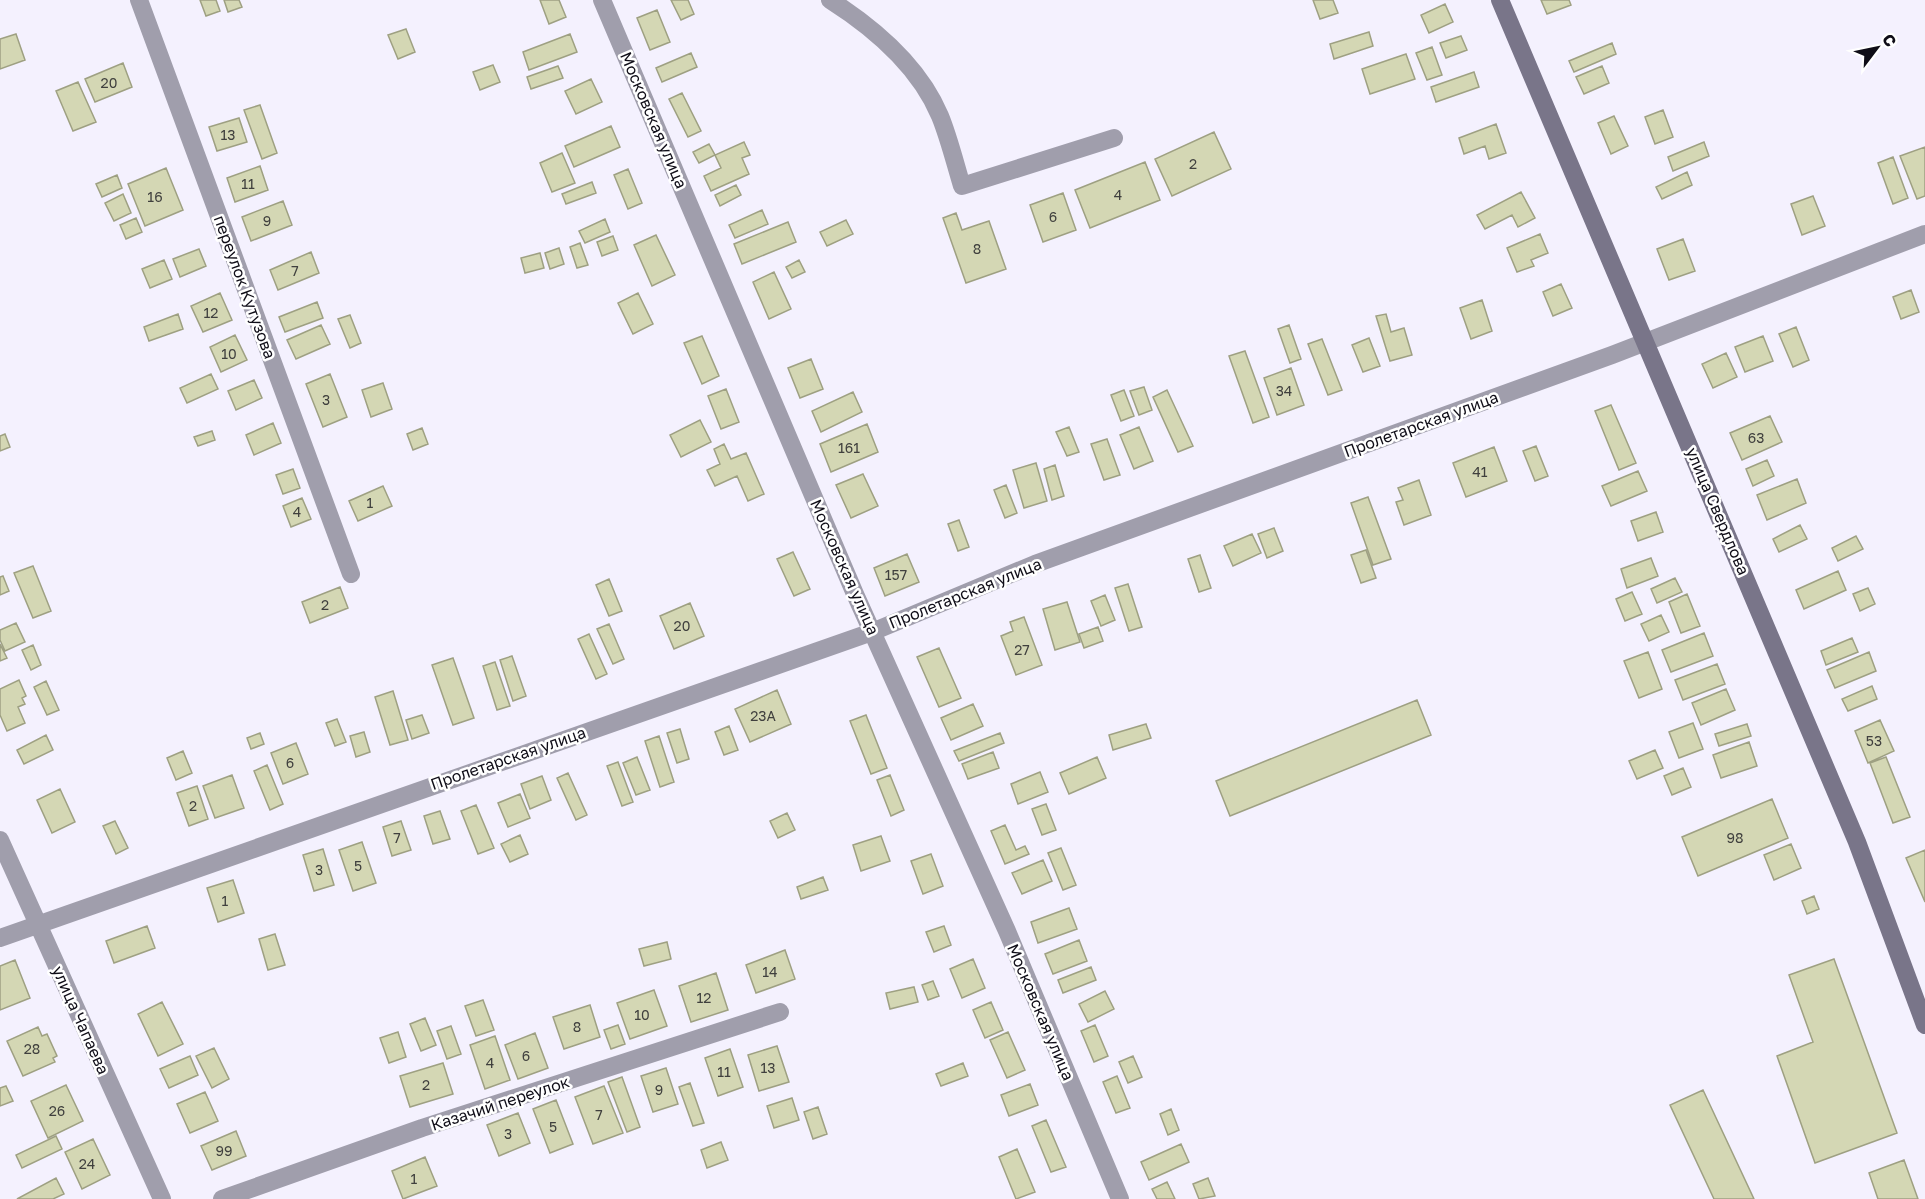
<svg xmlns="http://www.w3.org/2000/svg" width="1925" height="1199" viewBox="0 0 1925 1199" font-family="'Golos Text',sans-serif">
  <rect width="100%" height="100%" fill="#f4f1fe"/>
  <!-- building -->
  <path fill="#d4d7b4" stroke="#9ea082" stroke-width="1.5" d="M200,0H216L220,11L206,16Z
    M224,0H239L242,7L228,12Z
    M540,0H559L566,17L549,24Z
    M671,0H688L694,14L681,20Z
    M1313,0H1333L1338,13L1320,19Z
    M1541,0H1569L1571,5L1547,14Z
    M1445,4L1453,22L1429,33L1421,15Z
    M657,10L670,42L650,50L637,18Z
    M406,29L415,52L398,59L388,35Z
    M1369,32L1373,46L1334,59L1330,44Z
    M16,34L25,60L0,69V39Z
    M570,34L577,52L529,70L523,52Z
    M1461,36L1467,50L1446,58L1440,43Z
    M1612,43L1616,54L1574,72L1569,61Z
    M1432,47L1442,75L1427,80L1416,53Z
    M691,53L697,67L662,82L656,68Z
    M1406,54L1415,79L1370,94L1362,69Z
    M123,63L132,87L95,102L85,79Z
    M493,65L500,82L480,90L473,72Z
    M558,66L563,78L531,89L527,77Z
    M1602,66L1609,83L1584,94L1576,77Z
    M1474,72L1479,87L1436,102L1431,87Z
    M591,79L602,102L576,114L565,91Z
    M78,82L96,122L73,131L56,91Z
    M682,93L701,131L688,137L669,99Z
    M260,105L277,153L262,159L244,110Z
    M1663,110L1673,137L1655,144L1645,117Z
    M1614,116L1628,146L1611,154L1598,123Z
    M239,118L247,142L217,151L209,127Z
    M1496,124L1506,153L1489,159L1485,146L1464,154L1459,138Z
    M611,126L620,147L574,167L565,146Z
    M1214,132L1231,169L1172,196L1155,159Z
    M744,142L750,155L742,158L749,174L711,191L704,176L721,168L715,155Z
    M1704,142L1709,156L1673,171L1668,157Z
    M709,144L715,155L699,163L693,152Z
    M1925,147V196L1917,199L1900,156Z
    M562,153L575,183L552,192L540,163Z
    M1893,157L1908,198L1893,204L1878,163Z
    M1145,162L1160,200L1090,228L1075,190Z
    M260,166L268,190L235,202L227,178Z
    M166,168L183,210L145,226L128,184Z
    M628,169L642,203L628,209L614,175Z
    M1687,172L1692,185L1662,199L1656,187Z
    M117,175L122,188L102,197L96,184Z
    M592,182L596,193L566,204L562,194Z
    M736,185L741,195L720,206L715,195Z
    M1521,192L1535,218L1518,227L1512,215L1485,229L1477,215Z
    M1063,193L1076,230L1043,242L1030,205Z
    M123,194L131,213L114,221L105,203Z
    M1813,196L1825,226L1802,235L1791,204Z
    M283,201L292,225L251,241L242,217Z
    M762,210L768,224L735,238L729,225Z
    M956,213L962,230L989,221L1006,269L966,283L943,218Z
    M136,218L142,232L126,239L120,225Z
    M605,219L610,232L585,243L579,231Z
    M846,220L853,234L827,246L820,232Z
    M788,222L796,242L742,264L734,244Z
    M1540,234L1548,253L1531,260L1534,266L1517,272L1507,248Z
    M656,235L675,275L652,286L634,245Z
    M613,236L618,250L602,256L597,242Z
    M1683,239L1695,271L1669,280L1657,249Z
    M580,243L588,265L577,268L570,247Z
    M559,248L564,264L550,269L545,253Z
    M199,249L206,266L180,277L173,259Z
    M311,252L319,273L278,290L270,270Z
    M540,253L544,268L525,273L521,258Z
    M164,260L172,279L150,288L142,269Z
    M799,260L805,272L792,278L786,267Z
    M774,272L791,309L769,319L753,282Z
    M1561,284L1572,308L1553,316L1543,292Z
    M1911,290L1919,312L1901,319L1893,297Z
    M220,293L232,320L203,332L191,306Z
    M638,293L653,324L633,334L618,303Z
    M1482,300L1492,331L1471,339L1460,308Z
    M317,302L323,318L285,332L279,317Z
    M178,314L183,329L149,341L144,327Z
    M1386,314L1391,332L1404,328L1412,355L1390,361L1376,316Z
    M350,315L361,343L350,348L338,319Z
    M321,325L330,344L296,359L287,340Z
    M1289,325L1301,359L1290,363L1278,329Z
    M1796,327L1809,360L1793,367L1779,334Z
    M235,335L247,360L221,372L210,347Z
    M702,336L719,376L702,384L684,343Z
    M1763,336L1773,361L1745,372L1735,347Z
    M1369,338L1380,366L1363,372L1352,345Z
    M1322,339L1342,390L1328,395L1308,344Z
    M1245,351L1269,417L1253,423L1229,356Z
    M1726,353L1737,377L1713,388L1702,364Z
    M811,359L823,389L800,398L788,368Z
    M1291,368L1304,405L1277,415L1264,378Z
    M211,374L218,389L187,403L180,388Z
    M330,374L347,417L323,427L306,384Z
    M254,380L262,398L236,410L228,391Z
    M383,383L392,409L371,417L362,390Z
    M1144,387L1152,410L1139,415L1130,391Z
    M726,389L739,422L721,429L708,396Z
    M1124,390L1134,416L1121,421L1111,395Z
    M1167,390L1193,446L1178,452L1153,397Z
    M853,392L862,412L821,432L812,411Z
    M1611,405L1636,463L1619,470L1595,411Z
    M1770,416L1782,442L1742,460L1730,433Z
    M700,420L711,442L681,457L670,435Z
    M273,423L281,443L254,455L246,435Z
    M867,424L878,452L831,472L820,444Z
    M1069,427L1079,452L1067,456L1056,432Z
    M1139,427L1153,461L1134,469L1120,435Z
    M422,428L428,444L413,450L407,434Z
    M212,431L215,440L198,446L194,437Z
    M5,434L10,447L0,451V436Z
    M1107,439L1120,475L1104,480L1091,444Z
    M724,444L731,459L746,453L764,494L748,501L737,476L715,486L707,470L720,464L714,449Z
    M1536,446L1548,476L1535,481L1523,451Z
    M1494,447L1507,481L1466,497L1453,463Z
    M1767,460L1774,476L1753,486L1746,469Z
    M1036,463L1047,501L1024,508L1013,470Z
    M1055,465L1064,496L1052,500L1044,469Z
    M293,469L300,488L283,494L276,475Z
    M1638,471L1647,491L1611,506L1602,486Z
    M863,474L878,506L851,518L836,485Z
    M1797,479L1806,503L1767,520L1757,495Z
    M1419,480L1431,515L1404,525L1396,502L1403,500L1398,488Z
    M1006,485L1017,513L1005,518L994,490Z
    M383,486L392,506L358,521L349,501Z
    M1368,497L1391,559L1373,565L1351,503Z
    M302,498L311,519L291,527L283,506Z
    M1656,512L1663,532L1638,541L1631,521Z
    M959,520L969,547L958,551L948,524Z
    M1800,525L1807,539L1779,552L1773,539Z
    M1274,528L1283,551L1267,558L1258,534Z
    M1252,534L1261,553L1233,566L1224,546Z
    M1856,536L1863,549L1838,561L1832,548Z
    M1366,550L1376,578L1361,583L1351,555Z
    M793,552L810,589L794,596L777,559Z
    M907,554L919,582L885,596L874,568Z
    M1200,555L1211,588L1199,592L1188,559Z
    M1651,558L1658,576L1627,588L1621,569Z
    M33,566L51,611L33,618L14,573Z
    M1838,571L1846,590L1804,609L1796,590Z
    M3,576L9,591L0,595V577Z
    M1675,578L1682,592L1657,603L1651,589Z
    M609,579L622,611L609,616L596,585Z
    M1128,584L1142,627L1129,631L1115,588Z
    M340,587L348,608L310,623L302,602Z
    M1868,588L1875,604L1860,611L1853,594Z
    M1632,592L1642,614L1625,621L1616,599Z
    M1687,594L1700,626L1681,633L1669,602Z
    M1105,595L1115,620L1101,626L1091,601Z
    M1067,602L1080,642L1055,650L1043,609Z
    M690,603L704,636L674,649L660,616Z
    M1661,615L1669,632L1649,641L1641,624Z
    M1024,617L1042,665L1016,675L1001,636L1013,631L1010,622Z
    M16,623L25,642L5,651L0,640V630Z
    M609,624L624,659L613,664L597,629Z
    M1098,627L1103,641L1084,648L1079,634Z
    M1704,633L1713,656L1671,672L1662,650Z
    M589,634L607,674L596,679L578,639Z
    M1852,638L1858,652L1826,665L1821,651Z
    M0,644L7,658L0,661Z
    M33,645L41,665L31,670L22,650Z
    M939,648L961,698L939,707L917,657Z
    M1648,652L1662,689L1639,698L1624,661Z
    M1869,652L1876,671L1835,688L1827,670Z
    M512,656L526,696L513,701L500,660Z
    M453,658L474,718L453,725L432,665Z
    M495,662L510,706L497,710L483,666Z
    M1717,664L1725,684L1683,700L1675,680Z
    M19,680L26,696L22,698L25,704L18,707L25,723L7,731L0,715V689Z
    M46,681L59,710L47,715L34,687Z
    M1872,686L1877,699L1848,711L1842,699Z
    M1726,689L1735,710L1701,725L1692,703Z
    M777,690L791,724L750,742L735,709Z
    M393,691L408,740L390,745L375,697Z
    M1417,700L1431,735L1230,816L1216,781Z
    M973,704L983,726L951,740L941,718Z
    M422,715L429,733L412,739L406,720Z
    M866,715L887,768L871,774L850,721Z
    M337,719L346,742L335,746L326,723Z
    M1880,720L1894,751L1868,763L1855,731Z
    M1693,723L1703,749L1679,758L1669,732Z
    M1146,724L1151,738L1113,750L1109,735Z
    M1747,724L1751,736L1719,746L1715,734Z
    M729,726L738,750L724,755L715,732Z
    M680,729L689,759L677,763L667,733Z
    M364,732L370,752L356,757L350,736Z
    M260,733L264,744L251,749L247,738Z
    M1000,733L1004,743L959,761L954,751Z
    M46,735L53,750L24,764L17,750Z
    M659,736L674,782L660,787L645,741Z
    M1749,742L1757,766L1721,778L1713,755Z
    M296,743L308,774L283,784L271,753Z
    M1655,750L1663,768L1637,779L1629,761Z
    M183,751L192,773L176,780L167,758Z
    M993,752L999,768L968,779L962,764Z
    M637,757L650,790L636,795L623,763Z
    M1097,757L1106,778L1069,794L1060,773Z
    M1886,757L1910,817L1893,823L1870,763Z
    M618,762L633,802L622,806L607,766Z
    M267,765L283,804L270,810L254,771Z
    M1683,768L1691,787L1672,795L1664,776Z
    M1040,772L1048,792L1018,804L1011,784Z
    M568,773L587,815L576,820L557,778Z
    M232,775L244,808L215,818L203,786Z
    M890,775L904,810L891,816L877,780Z
    M542,776L551,800L530,809L521,784Z
    M197,786L208,819L189,826L177,793Z
    M60,789L75,822L52,833L37,800Z
    M520,794L530,818L508,827L498,803Z
    M1772,799L1788,838L1698,876L1682,837Z
    M1046,804L1056,830L1042,835L1032,809Z
    M476,805L494,848L478,854L461,811Z
    M440,811L450,839L433,844L424,816Z
    M787,813L795,830L778,838L770,821Z
    M115,821L128,848L116,854L103,826Z
    M401,821L411,850L392,856L383,827Z
    M1005,825L1016,850L1025,846L1029,854L1005,864L991,831Z
    M520,835L528,854L510,862L501,844Z
    M881,836L890,861L861,871L853,845Z
    M362,842L376,883L353,891L339,850Z
    M1791,844L1801,868L1774,880L1764,855Z
    M1061,848L1076,885L1063,890L1048,853Z
    M323,849L334,885L314,891L303,855Z
    M1925,850V902L1906,858Z
    M931,854L943,886L923,894L911,861Z
    M1043,860L1052,881L1022,894L1012,873Z
    M823,877L828,890L801,899L797,887Z
    M233,880L244,913L218,922L207,888Z
    M1814,896L1819,909L1807,914L1802,901Z
    M1069,908L1077,929L1038,943L1031,922Z
    M147,926L155,948L114,963L106,941Z
    M944,926L951,945L934,952L926,932Z
    M275,934L285,965L268,970L259,939Z
    M1079,940L1087,961L1053,974L1045,954Z
    M667,942L671,959L644,966L639,949Z
    M785,950L795,979L756,993L746,965Z
    M973,959L985,988L962,998L950,969Z
    M1834,959L1897,1133L1815,1163L1777,1056L1813,1042L1789,975Z
    M15,960L30,998L0,1010V966Z
    M1091,967L1096,980L1063,993L1058,980Z
    M716,973L728,1010L691,1022L679,986Z
    M933,981L939,996L928,1000L922,985Z
    M914,987L918,1002L890,1009L886,993Z
    M654,990L667,1026L630,1039L617,1003Z
    M1105,991L1114,1009L1088,1022L1079,1004Z
    M483,1000L494,1030L476,1036L465,1006Z
    M162,1002L183,1044L158,1056L138,1014Z
    M991,1002L1003,1030L985,1038L973,1010Z
    M590,1005L600,1037L564,1049L553,1017Z
    M425,1018L436,1045L421,1051L410,1024Z
    M618,1025L625,1044L611,1049L604,1030Z
    M1095,1025L1108,1056L1094,1062L1081,1031Z
    M451,1026L461,1054L447,1059L437,1031Z
    M38,1027L42,1036L47,1034L57,1056L53,1058L55,1062L23,1076L7,1041Z
    M398,1032L406,1057L389,1063L380,1038Z
    M1008,1032L1025,1070L1007,1078L990,1040Z
    M535,1033L548,1068L518,1079L505,1045Z
    M495,1036L510,1080L485,1089L470,1045Z
    M777,1046L789,1082L759,1091L748,1055Z
    M214,1048L229,1079L212,1088L196,1056Z
    M730,1049L743,1087L718,1096L705,1058Z
    M190,1056L198,1075L169,1088L160,1069Z
    M1133,1056L1142,1077L1128,1083L1119,1062Z
    M443,1063L453,1094L410,1107L400,1076Z
    M963,1063L968,1076L941,1086L936,1074Z
    M666,1068L678,1104L653,1112L641,1076Z
    M1117,1076L1130,1108L1116,1113L1103,1082Z
    M622,1077L640,1127L627,1132L608,1082Z
    M690,1083L704,1123L693,1126L679,1087Z
    M1030,1084L1038,1105L1009,1116L1001,1095Z
    M66,1085L83,1121L48,1138L31,1101Z
    M6,1086L13,1101L0,1106V1088Z
    M604,1086L623,1133L593,1144L575,1097Z
    M1703,1090L1754,1199H1714L1670,1105Z
    M205,1092L218,1121L190,1133L177,1104Z
    M792,1098L799,1120L774,1128L767,1106Z
    M556,1100L573,1144L550,1153L533,1109Z
    M818,1107L827,1134L813,1139L804,1112Z
    M1171,1109L1179,1130L1168,1135L1160,1114Z
    M518,1113L530,1143L499,1156L487,1125Z
    M1046,1120L1066,1167L1051,1172L1032,1126Z
    M236,1131L246,1156L212,1170L201,1146Z
    M56,1136L62,1149L22,1168L16,1155Z
    M93,1139L110,1175L82,1189L65,1152Z
    M721,1142L728,1160L707,1168L701,1150Z
    M1181,1144L1189,1162L1149,1180L1141,1162Z
    M1017,1149L1035,1192L1016,1199L999,1157Z
    M425,1157L437,1186L403,1199L392,1171Z
    M1904,1160L1918,1199H1878L1869,1173Z
    M56,1178L64,1194L53,1199H17Z
    M1208,1178L1215,1196L1199,1199L1193,1184Z
    M1167,1182L1175,1199H1157L1152,1189Z"/>
  <g fill="none" stroke-linecap="round" stroke-linejoin="round">
    <!-- street -->
    <path stroke="#a09eac" stroke-width="18" d="M139,0L351,574
      M602,0L855,594L1007,931L1120,1199
      M830,0C874,28 919,66 940,116C949,138 955,163 962,186L1114,138
      M0,840L162,1199
      M0,938L872,632L1035,564L1612,355L1925,234
      M222,1199L422,1128L780,1012"/>
    <!-- secondary -->
    <path stroke="#797589" stroke-width="18" d="M1500,0L1857,842L1925,1025"/>
  </g>
  <g text-anchor="middle" stroke-width="5" stroke-linejoin="round" paint-order="stroke">
    <!-- number labels -->
    <g font-size="14" fill="#40403e">
      <text x="109" y="88">20</text>
      <text x="228" y="140">13</text>
      <text x="1193" y="169">2</text>
      <text x="248" y="189">11</text>
      <text x="1118" y="200">4</text>
      <text x="155" y="202">16</text>
      <text x="1053" y="222">6</text>
      <text x="267" y="226">9</text>
      <text x="977" y="254">8</text>
      <text x="295" y="276">7</text>
      <text x="211" y="318">12</text>
      <text x="229" y="359">10</text>
      <text x="1284" y="396">34</text>
      <text x="326" y="405">3</text>
      <text x="1756" y="443">63</text>
      <text x="849" y="453">161</text>
      <text x="1480" y="477">41</text>
      <text x="370" y="508">1</text>
      <text x="297" y="517">4</text>
      <text x="896" y="580">157</text>
      <text x="325" y="610">2</text>
      <text x="682" y="631">20</text>
      <text x="1022" y="655">27</text>
      <text x="763" y="721">23А</text>
      <text x="1874" y="746">53</text>
      <text x="290" y="768">6</text>
      <text x="193" y="811">2</text>
      <text x="397" y="843">7</text>
      <text x="1735" y="843">98</text>
      <text x="358" y="871">5</text>
      <text x="319" y="875">3</text>
      <text x="225" y="906">1</text>
      <text x="770" y="977">14</text>
      <text x="704" y="1003">12</text>
      <text x="642" y="1020">10</text>
      <text x="577" y="1032">8</text>
      <text x="32" y="1054">28</text>
      <text x="526" y="1061">6</text>
      <text x="490" y="1068">4</text>
      <text x="768" y="1073">13</text>
      <text x="724" y="1077">11</text>
      <text x="426" y="1090">2</text>
      <text x="659" y="1095">9</text>
      <text x="57" y="1116">26</text>
      <text x="599" y="1120">7</text>
      <text x="553" y="1132">5</text>
      <text x="508" y="1139">3</text>
      <text x="224" y="1156">99</text>
      <text x="87" y="1169">24</text>
      <text x="414" y="1184">1</text>
    </g>
    <!-- street labels -->
    <g font-size="16" fill="#0f0d17" stroke="#fff">
      <text transform="translate(654 120) rotate(67)" y="6">Московская улица</text>
      <text transform="translate(245 287) rotate(70)" y="6">переулок Кутузова</text>
      <text transform="translate(1421 424) rotate(-20)" y="6">Пролетарская улица</text>
      <text transform="translate(1718 511) rotate(67)" y="6">улица Свердлова</text>
      <text transform="translate(845 567) rotate(66)" y="6">Московская улица</text>
      <text transform="translate(965 593) rotate(-22)" y="6">Пролетарская улица</text>
      <text transform="translate(508 758) rotate(-19)" y="6">Пролетарская улица</text>
      <text transform="translate(1041 1012) rotate(67)" y="6">Московская улица</text>
      <text transform="translate(81 1020) rotate(66)" y="6">улица Чапаева</text>
      <text transform="translate(500 1103) rotate(-18)" y="6">Казачий переулок</text>
    </g>
  </g>
  <!-- north arrow -->
  <g transform="translate(1877 48) rotate(58)" stroke="#ffffff" stroke-width="4.5" paint-order="stroke">
  <path d="M0-4.5L10 22L0 15L-10 22Z" fill="#0f0d17"/>
  <text y="-9" font-size="16" font-weight="bold" text-anchor="middle" fill="#0f0d17">С</text>
  </g>
</svg>
